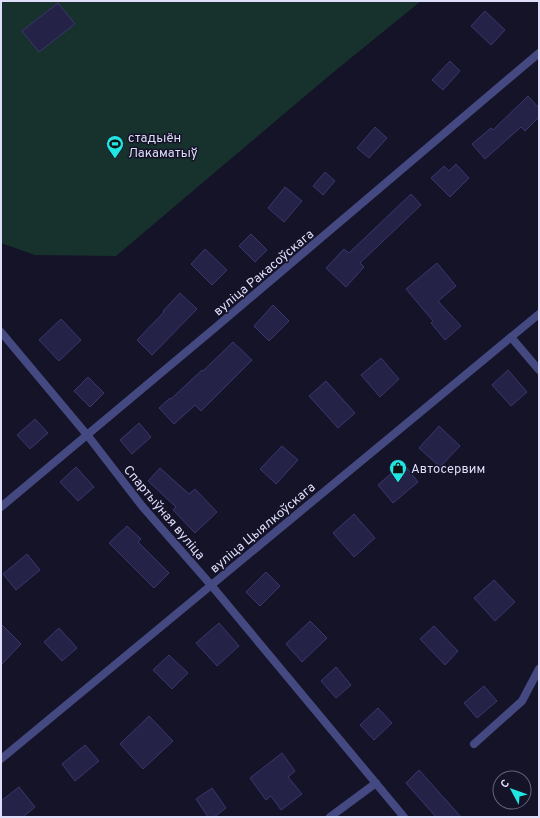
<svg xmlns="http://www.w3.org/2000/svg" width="540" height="818" viewBox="0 0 540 818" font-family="Overpass,sans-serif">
  <rect width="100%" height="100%" fill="#151328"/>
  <!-- green -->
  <path fill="#17312d" d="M1,1H421L330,75L116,256L35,255L1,243Z"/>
  <!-- building -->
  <path fill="#252247" stroke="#3b3670" d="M58,3L75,24L39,52L22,31Z
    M485,11L505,30L491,45L471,26Z
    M450,61L460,71L443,90L432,80Z
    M528,96L539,108V117L525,131L521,127L485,159L472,144L491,128L493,130Z
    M375,127L387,138L369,158L357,148Z
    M456,164L469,178L450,197L431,178L444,166L449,171Z
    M325,172L335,181L323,195L313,186Z
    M285,187L302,201L284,222L268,208Z
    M411,194L421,205L360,263L364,267L346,287L326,268L344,249L349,253Z
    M251,234L267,250L255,262L239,246Z
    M205,249L227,270L212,285L191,264Z
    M437,263L456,286L438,301L461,326L445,340L431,323L433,321L406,289Z
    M180,293L197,309L152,355L137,340L164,312L163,311Z
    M273,305L289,321L269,341L254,326Z
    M61,319L81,340L59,361L39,340Z
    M233,342L252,360L201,411L195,405L174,424L159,408L170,398L171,399L202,370L203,371Z
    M381,358L399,379L380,397L361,375Z
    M508,370L527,392L511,406L492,385Z
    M88,377L104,393L90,407L74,391Z
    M326,381L355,413L338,428L309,396Z
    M35,419L48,433L30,449L17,435Z
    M139,423L151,437L132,454L120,440Z
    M439,426L460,446L440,467L419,448Z
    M282,446L298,460L276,484L260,469Z
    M403,463L418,482L393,503L378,485Z
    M76,467L94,487L78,501L60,482Z
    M160,468L189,494L195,489L217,512L195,533L173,510L176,507L148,481Z
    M354,514L375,538L354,557L333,533Z
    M127,526L141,539L138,542L169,573L154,588L109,543Z
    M27,554L40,570L16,590L3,574Z
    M266,572L280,586L260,606L246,592Z
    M494,580L515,602L495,621L474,598Z
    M310,621L327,638L302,662L286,644Z
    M219,623L239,646L217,666L196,643Z
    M1,624L21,644L1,665Z
    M434,626L458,651L445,665L420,639Z
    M59,628L77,648L62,661L44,642Z
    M169,655L188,673L172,689L153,670Z
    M336,667L351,685L336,698L321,681Z
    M484,686L497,701L477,718L464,703Z
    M378,708L392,723L374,740L360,725Z
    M149,716L173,741L143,769L120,744Z
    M85,745L99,761L75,781L62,764Z
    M282,753L295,771L288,777L302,794L281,810L271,796L266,800L250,778Z
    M419,770L461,817H436L406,783Z
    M19,787L35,807L23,817H1V801Z
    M212,788L226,808L214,817H208L196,799Z"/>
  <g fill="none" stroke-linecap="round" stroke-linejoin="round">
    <!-- service -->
    <path stroke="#444981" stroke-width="8" d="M511,337L539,370
      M474,744L522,701L539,669
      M330,817L376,783"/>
    <!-- minor -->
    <path stroke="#444981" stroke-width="8" d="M1,332L88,436L142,506L211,585L404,817
      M1,507L216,327L539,53"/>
    <!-- tertiary -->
    <path stroke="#444981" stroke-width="8" d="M1,759L539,314"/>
  </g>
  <!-- icons -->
  <defs>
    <symbol id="stadium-pin" viewBox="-11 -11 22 30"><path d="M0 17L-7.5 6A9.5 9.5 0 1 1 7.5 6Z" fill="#21e5e1" stroke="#151328"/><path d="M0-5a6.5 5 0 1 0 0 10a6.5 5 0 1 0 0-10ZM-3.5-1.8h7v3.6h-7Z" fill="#111"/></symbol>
    <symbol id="shop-pin" viewBox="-11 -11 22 30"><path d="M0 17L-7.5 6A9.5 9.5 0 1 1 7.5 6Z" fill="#21e5e1" stroke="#151328"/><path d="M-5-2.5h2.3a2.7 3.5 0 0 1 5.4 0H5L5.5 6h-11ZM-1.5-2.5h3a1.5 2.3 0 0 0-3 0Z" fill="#111"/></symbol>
  </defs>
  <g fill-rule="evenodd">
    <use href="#stadium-pin" x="105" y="134" width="20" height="27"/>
    <use href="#shop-pin" x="388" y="458" width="20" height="27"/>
  </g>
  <g text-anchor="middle" stroke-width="3" stroke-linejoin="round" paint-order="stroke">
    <!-- poi labels -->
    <g font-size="13" fill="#dedefb" stroke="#151328" text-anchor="start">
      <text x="128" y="142">стадыён<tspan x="128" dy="15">Лакаматыў</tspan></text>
      <text x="411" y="473">Автосервим</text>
    </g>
    <!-- street labels -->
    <g font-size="13" fill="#dedefb" stroke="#151328">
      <text transform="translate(263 272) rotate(-40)" y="5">вуліца Ракасоўскага</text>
      <text transform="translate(165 512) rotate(50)" y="5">Спартыўная вуліца</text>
      <text transform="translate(262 527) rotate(-40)" y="5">вуліца Цыялкоўскага</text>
    </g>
  </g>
  <!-- border -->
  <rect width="540" height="818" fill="none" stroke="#dedefb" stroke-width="4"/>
  <!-- north arrow -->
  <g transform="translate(512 790) rotate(311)"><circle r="19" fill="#151328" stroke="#65647c"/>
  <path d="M0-3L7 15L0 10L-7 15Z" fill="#21e5e1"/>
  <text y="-6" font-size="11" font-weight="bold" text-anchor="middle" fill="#dedefb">С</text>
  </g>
</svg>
